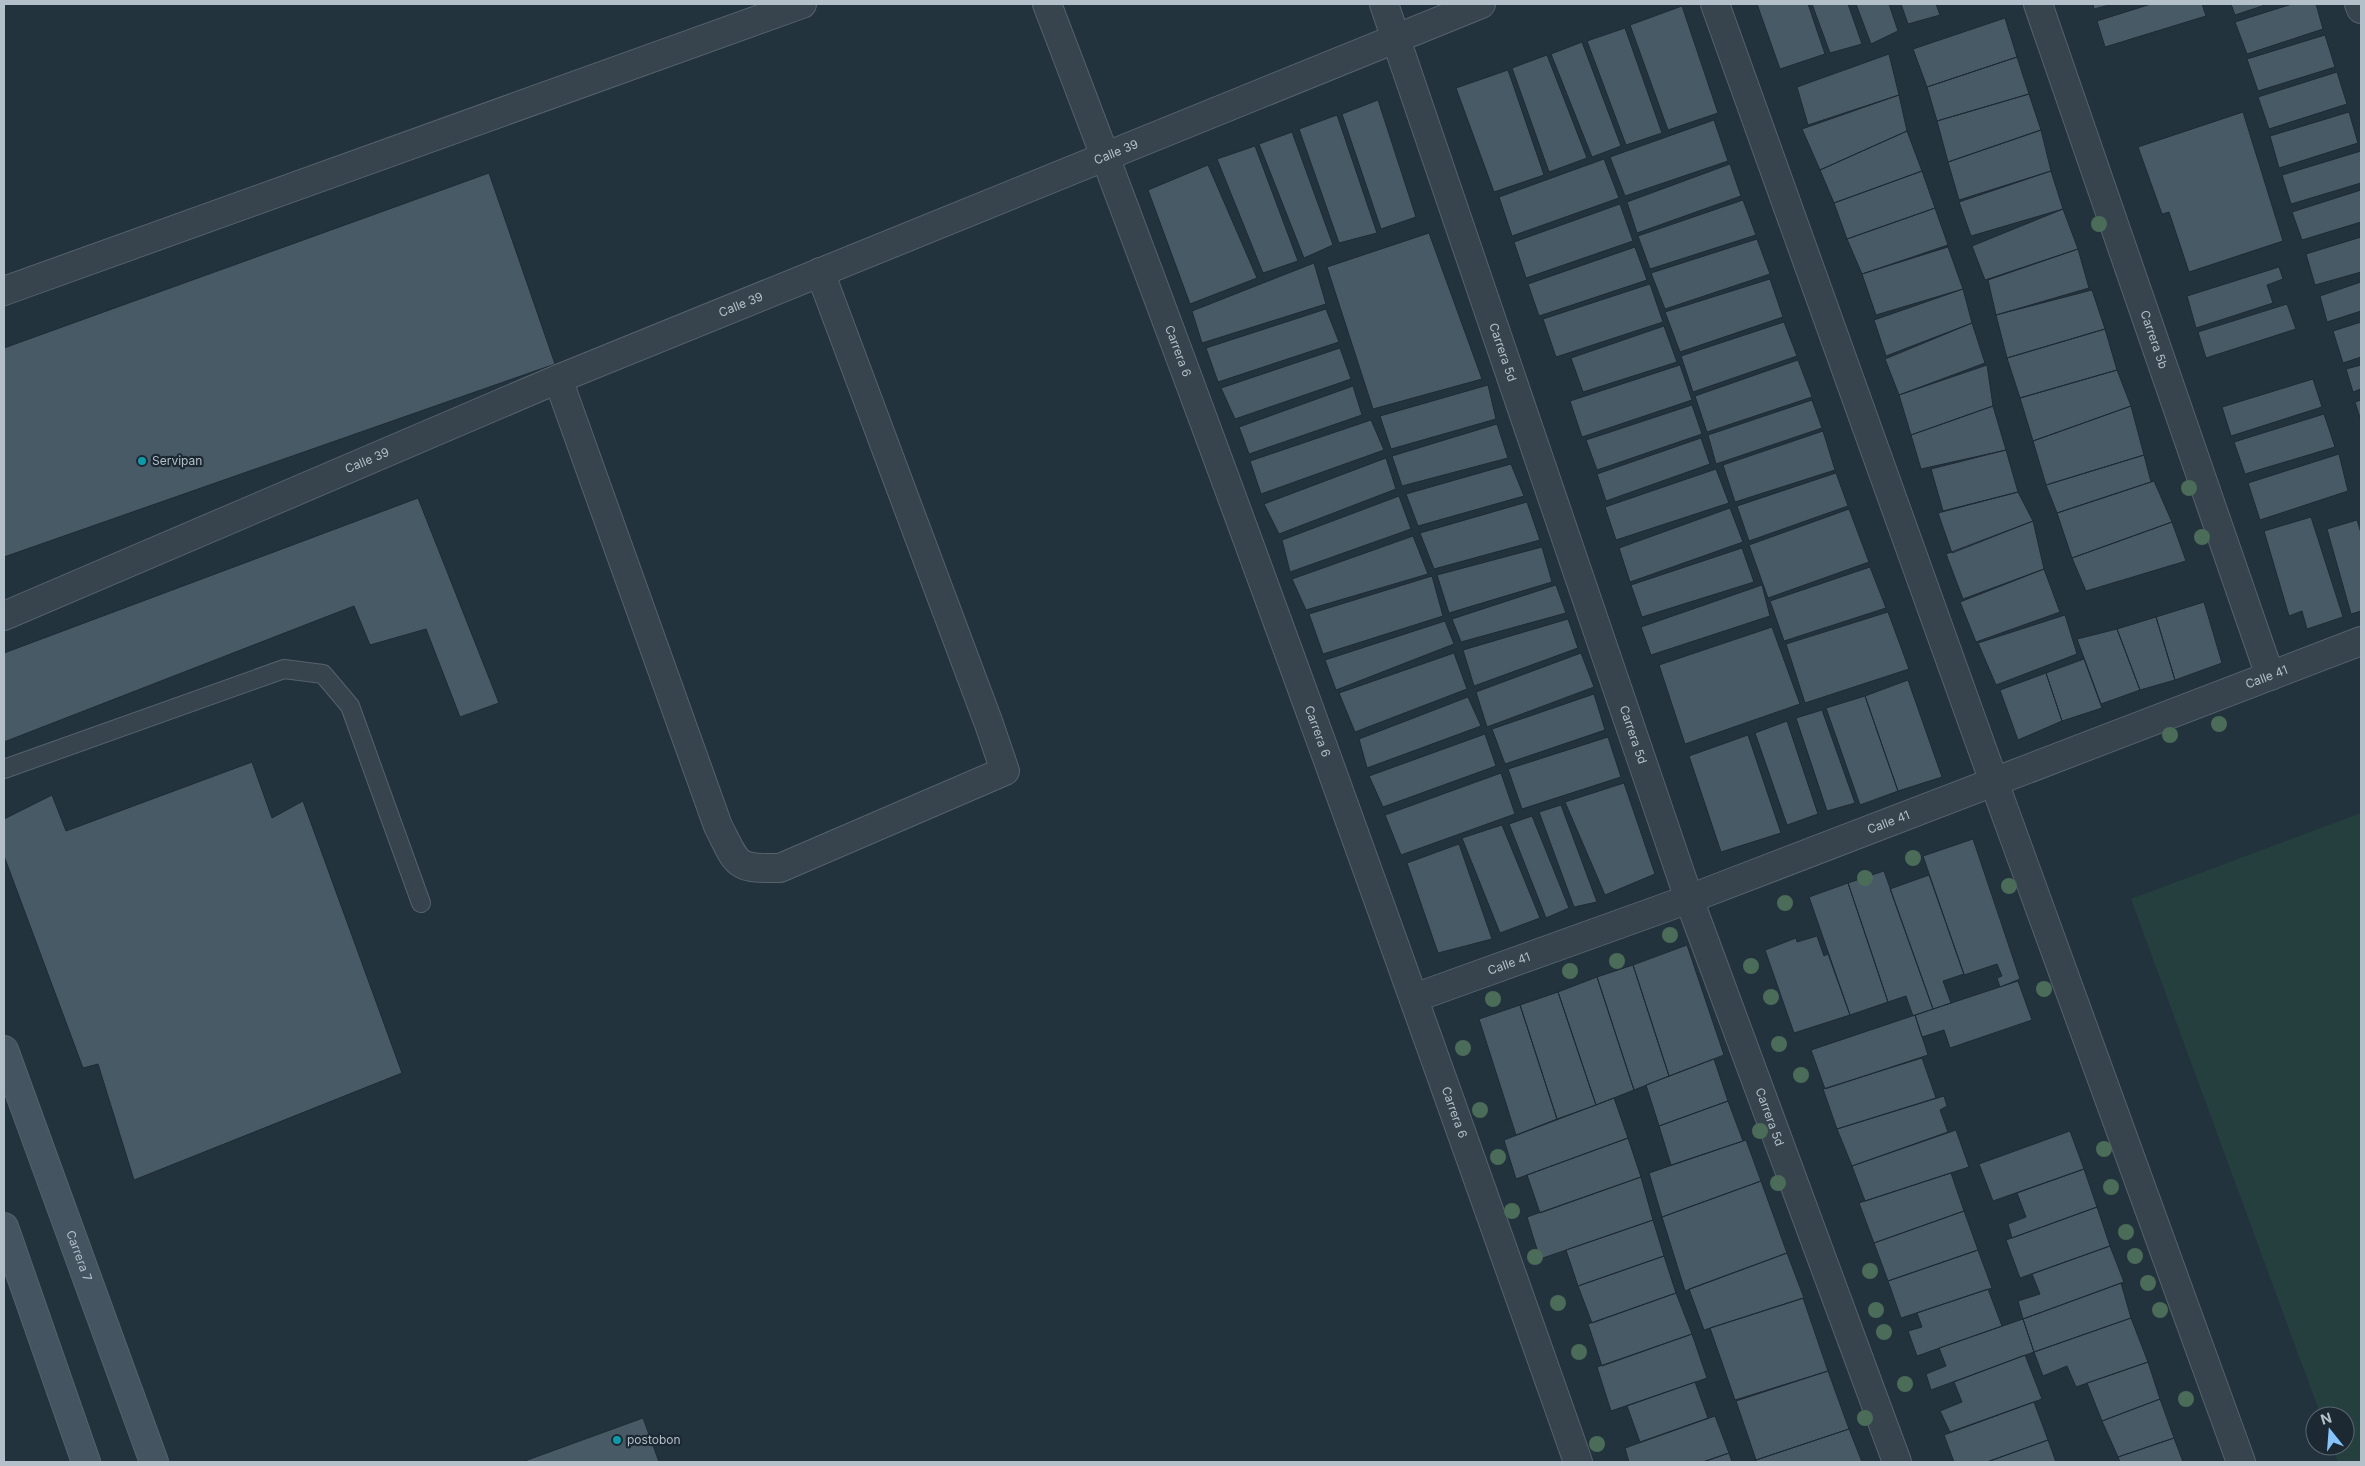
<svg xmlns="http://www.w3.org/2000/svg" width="2365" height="1466" viewBox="0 0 2365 1466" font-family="Inter,sans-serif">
  <rect width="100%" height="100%" fill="#23333e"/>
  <!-- green -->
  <path fill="#253f3e" d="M2361,813V1462H2338L2332,1446H2345V1416H2321L2131,899Z"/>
  <!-- building -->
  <path fill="#495a67" stroke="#1e2b35" d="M1757,4H1808L1825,54L1780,69Z
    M1812,4H1848L1862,44L1830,53Z
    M1856,4H1889L1898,31L1871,44Z
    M1901,4H1936L1940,15L1908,24Z
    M2093,4H2113L2094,9Z
    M2151,4H2202L2206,16L2105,47L2097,21Z
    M2231,4H2268L2235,15Z
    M2292,4H2316L2323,29L2247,54L2235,22Z
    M1682,6L1718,113L1668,130L1630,25Z
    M2005,18L2017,57L1927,87L1913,49Z
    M1625,28L1662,133L1626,145L1587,41Z
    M2325,35L2335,67L2258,91L2247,59Z
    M1582,42L1621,146L1592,157L1551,54Z
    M1889,54L1899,95L1808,125L1797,87Z
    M1547,55L1587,158L1549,172L1512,68Z
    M2017,57L2029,94L1937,121L1927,87Z
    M1508,70L1544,175L1494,192L1456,88Z
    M2337,72L2347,104L2269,129L2258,97Z
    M2029,94L2041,130L1948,162L1937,121Z
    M1899,95L1907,131L1820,170L1802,129Z
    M1378,100L1416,217L1381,229L1342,114Z
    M2243,112L2283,241L2189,272L2169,212L2162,214L2138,147Z
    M2349,112L2358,143L2279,168L2270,136Z
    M1337,115L1377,233L1339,243L1299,129Z
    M1714,120L1728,161L1625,196L1610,157Z
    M2041,130L2051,171L1959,200L1948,162Z
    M1907,131L1922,171L1834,203L1820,170Z
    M1292,132L1333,245L1304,258L1259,144Z
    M1255,146L1298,261L1263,273L1217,159Z
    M2361,151V183L2291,204L2282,175Z
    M1604,159L1619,198L1512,236L1499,197Z
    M1730,164L1741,196L1637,233L1627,202Z
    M1208,165L1257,278L1190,304L1148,190Z
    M1922,171L1935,208L1847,239L1834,203Z
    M2051,171L2063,209L1971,236L1959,202Z
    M489,173L555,364L4,557V348Z
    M2361,190V222L2302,240L2292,212Z
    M1743,200L1756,235L1650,269L1638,236Z
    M1620,204L1633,241L1526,278L1514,242Z
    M1935,208L1948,245L1862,274L1847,239Z
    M2063,209L2078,249L1985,280L1972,246Z
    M1429,233L1482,379L1373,409L1327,267Z
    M2361,237V272L2315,285L2306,254Z
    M1757,239L1770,274L1665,309L1651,273Z
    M1635,247L1647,280L1539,316L1528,284Z
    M1948,247L1963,289L1876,315L1862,274Z
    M2078,249L2089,288L1996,315L1988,280Z
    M1314,263L1326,304L1202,343L1192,311Z
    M2279,267L2283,279L2267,285L2273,303L2196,328L2187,296Z
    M1770,279L1783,317L1680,352L1665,312Z
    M2361,282V311L2327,322L2320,296Z
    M1650,284L1663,322L1556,357L1543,319Z
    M1963,289L1972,323L1886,356L1874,320Z
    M2092,290L2105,329L2007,358L1996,315Z
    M2287,304L2296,329L2206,358L2198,332Z
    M1326,309L1339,342L1218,382L1206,348Z
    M1784,322L1797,356L1693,392L1681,356Z
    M2361,322V357L2343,363L2333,331Z
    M1972,323L1985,363L1899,395L1885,359Z
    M1664,326L1677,362L1583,392L1571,358Z
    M2105,329L2117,370L2020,398L2007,358Z
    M1340,348L1351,379L1235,419L1221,388Z
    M1798,360L1812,397L1707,432L1695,396Z
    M1680,365L1692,400L1582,437L1570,401Z
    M1987,365L1993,406L1911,435L1899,395Z
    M2361,365V389L2353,392L2346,369Z
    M2117,370L2131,406L2033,441L2020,398Z
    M2313,379L2322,407L2231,436L2222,407Z
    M1488,385L1496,419L1391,449L1380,416Z
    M1353,386L1362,415L1249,454L1239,427Z
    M1812,400L1822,428L1716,464L1708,435Z
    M2361,400V421L2355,402Z
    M1692,405L1702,434L1597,470L1586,440Z
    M1993,406L2006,450L1921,469L1911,435Z
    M2131,406L2144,455L2046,485L2033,441Z
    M2324,414L2335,447L2245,474L2234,442Z
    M1371,420L1384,450L1261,494L1250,461Z
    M1497,424L1508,458L1402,486L1392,456Z
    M1823,431L1835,470L1735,502L1723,465Z
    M1701,438L1710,464L1606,501L1597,474Z
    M2006,450L2018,492L1943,511L1931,469Z
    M2339,454L2348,491L2260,520L2248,483Z
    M2144,455L2151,482L2057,513L2046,485Z
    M1386,458L1396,489L1279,534L1264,504Z
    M1511,464L1524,496L1418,526L1406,494Z
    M1716,469L1729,503L1616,540L1605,507Z
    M1836,473L1848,506L1749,541L1737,506Z
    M2154,481L2172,522L2072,558L2057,513Z
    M2018,492L2033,521L1952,553L1938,513Z
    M1399,496L1411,529L1290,572L1282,540Z
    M418,498L499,703L460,717L426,629L370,645L354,606L4,742V653Z
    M1527,502L1540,540L1434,569L1420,533Z
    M1730,508L1743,542L1630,582L1619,548Z
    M1849,509L1869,562L1768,598L1749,545Z
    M2311,517L2343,617L2307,629L2302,611L2289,616L2264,531Z
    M2357,520L2361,533V611L2351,614L2327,529Z
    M2033,521L2044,569L1963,599L1946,554Z
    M2172,522L2186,561L2086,591L2072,558Z
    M1413,536L1428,574L1306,610L1292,579Z
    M1542,547L1552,582L1449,613L1437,575Z
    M1742,548L1754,582L1642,617L1631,585Z
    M1870,567L1886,608L1784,641L1770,601Z
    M2044,569L2060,612L1976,642L1960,602Z
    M1432,576L1443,616L1323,654L1309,614Z
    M1556,585L1566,613L1461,642L1452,619Z
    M1762,585L1770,616L1651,655L1641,627Z
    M2204,602L2222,663L2175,680L2156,617Z
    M1888,612L1909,669L1805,703L1786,644Z
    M2065,615L2077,654L1996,685L1978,643Z
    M2156,617L2175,680L2140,690L2117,629Z
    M1568,619L1578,648L1474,686L1463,650Z
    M1445,621L1454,644L1336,690L1325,660Z
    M1772,627L1800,704L1685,744L1659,665Z
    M2117,629L2140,690L2101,704L2077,639Z
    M1454,653L1467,689L1355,732L1339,693Z
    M1581,653L1594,687L1487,727L1476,692Z
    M2084,659L2102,708L2062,721L2046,673Z
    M2046,673L2062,721L2018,740L2000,690Z
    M1908,680L1942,777L1898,791L1865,696Z
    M1594,694L1605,730L1505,764L1492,729Z
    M1865,696L1898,791L1860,805L1826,708Z
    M1468,697L1481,726L1367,768L1359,739Z
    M1822,710L1855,803L1827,811L1796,718Z
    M1787,721L1818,814L1787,825L1755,733Z
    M1485,734L1496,766L1383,807L1369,776Z
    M1748,735L1781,833L1721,852L1689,756Z
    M1608,737L1621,777L1522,809L1508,769Z
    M252,762L272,818L303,801L402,1073L134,1180L98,1064L83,1068L4,856V819L52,795L66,831Z
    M1501,773L1515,814L1401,855L1385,815Z
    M1624,783L1655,874L1605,895L1565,802Z
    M1561,805L1597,902L1574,907L1539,812Z
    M1532,816L1569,908L1546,918L1509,824Z
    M1502,825L1540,918L1500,933L1462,838Z
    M1973,839L2020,979L2000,987L1997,978L2002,976L1997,964L1964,975L1923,856Z
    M1459,844L1492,939L1438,953L1407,863Z
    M1884,871L1933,1009L1913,1016L1906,996L1888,1002L1848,883Z
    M1929,875L1964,974L1943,981L1951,1003L1933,1009L1890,889Z
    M1848,883L1888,1002L1850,1015L1809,897Z
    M1817,936L1824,956L1828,954L1850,1015L1794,1033L1765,950L1796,938L1797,942Z
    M1687,945L1724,1055L1669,1076L1633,965Z
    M1633,965L1669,1076L1634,1090L1597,977Z
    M1597,977L1634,1090L1596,1105L1558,992Z
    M2018,981L2032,1020L1950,1048L1944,1030L1922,1037L1915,1015Z
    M1558,992L1596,1105L1557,1119L1520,1005Z
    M1520,1005L1557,1119L1516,1135L1479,1019Z
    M1915,1015L1928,1055L1825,1089L1811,1050Z
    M1922,1058L1936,1098L1837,1129L1823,1089Z
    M1714,1059L1728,1101L1659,1126L1646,1085Z
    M1944,1096L1947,1106L1940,1110L1948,1132L1852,1166L1837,1129Z
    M1614,1098L1628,1138L1516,1179L1504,1140Z
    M1728,1101L1743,1141L1671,1165L1659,1126Z
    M1956,1130L1969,1167L1865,1201L1852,1166Z
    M2070,1131L2084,1169L1993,1201L1979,1164Z
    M1628,1138L1641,1177L1540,1213L1527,1175Z
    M1746,1140L1761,1181L1662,1217L1649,1173Z
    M2084,1169L2097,1207L2012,1238L2008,1224L2026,1217L2017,1193Z
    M1951,1173L1964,1211L1874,1243L1859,1203Z
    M1641,1177L1653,1220L1540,1259L1527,1217Z
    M1761,1181L1787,1253L1685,1291L1662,1217Z
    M2097,1207L2110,1246L2020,1278L2006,1240Z
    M1964,1211L1978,1250L1888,1281L1874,1243Z
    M1653,1220L1664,1256L1578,1286L1566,1250Z
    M2110,1246L2124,1282L2023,1319L2018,1301L2040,1294L2032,1274Z
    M1978,1250L1992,1288L1901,1318L1888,1281Z
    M1787,1253L1804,1298L1704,1330L1689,1289Z
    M1664,1256L1676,1293L1592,1323L1578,1286Z
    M2121,1283L2131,1318L2034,1352L2023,1319Z
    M1988,1289L2002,1326L1917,1356L1908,1331L1922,1327L1917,1313Z
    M1676,1293L1692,1334L1602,1366L1588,1324Z
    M1803,1298L1828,1371L1735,1400L1710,1328Z
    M2131,1318L2148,1362L2076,1387L2067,1366L2043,1376L2034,1352Z
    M2023,1319L2034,1352L1931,1390L1926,1374L1946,1366L1939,1348Z
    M1692,1334L1707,1378L1611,1411L1597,1367Z
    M2025,1355L2042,1399L1950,1432L1940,1411L1962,1402L1954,1382Z
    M2148,1362L2160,1399L2102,1421L2087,1383Z
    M1828,1371L1849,1429L1756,1460L1736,1401Z
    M1695,1382L1708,1418L1640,1442L1627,1406Z
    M2160,1399L2174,1438L2118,1457L2102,1421Z
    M2034,1402L2048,1440L1987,1462H1954L1944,1435Z
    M1715,1416L1729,1453L1703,1462H1629L1625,1448Z
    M643,1418L659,1462H522Z
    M1849,1429L1862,1462H1757L1756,1460Z
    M2174,1438L2183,1462H2120L2118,1457Z
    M2048,1440L2056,1462H1987Z
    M1729,1453L1732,1462H1703Z"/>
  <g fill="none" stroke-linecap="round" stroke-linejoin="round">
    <defs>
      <path id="service" d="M4,769L284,669L323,674L350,706L421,903"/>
      <g id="minor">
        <path id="s1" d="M1047,4C1232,487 1406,974 1578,1462"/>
        <path id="s2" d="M1384,4L1689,899L1897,1462"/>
        <path d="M1715,4L1994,782L2241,1462"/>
        <path id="s3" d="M2038,4L2270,676"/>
        <path d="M2359,4L2361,9"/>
        <path d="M4,291L802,4"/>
        <path d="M558,379L718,826C738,865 734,869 780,868L1005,771L989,724L820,272"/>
        <path id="s4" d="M4,616L558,379L1481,4"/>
        <path id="s5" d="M1414,998L1689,899L2361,641"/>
      </g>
      <g id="secondary">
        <path id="s6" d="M4,1050L154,1462"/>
        <path d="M4,1227L86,1462"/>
      </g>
    </defs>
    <!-- service casing -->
    <use href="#service" stroke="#55626c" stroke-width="20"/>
    <!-- minor casing -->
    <use href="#minor" stroke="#55626c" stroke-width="30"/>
    <!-- secondary casing -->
    <use href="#secondary" stroke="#55626c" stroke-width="30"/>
    <!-- service -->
    <use href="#service" stroke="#37444e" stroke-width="18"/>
    <!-- minor -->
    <use href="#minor" stroke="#37444e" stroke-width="28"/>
    <!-- secondary -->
    <use href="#secondary" stroke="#455461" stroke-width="28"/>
  </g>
  <!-- trees -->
  <g fill="#4a6c58">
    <circle cx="2099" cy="224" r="8"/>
    <circle cx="2189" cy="488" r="8"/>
    <circle cx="2202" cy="537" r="8"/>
    <circle cx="2219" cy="724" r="8"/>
    <circle cx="2170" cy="735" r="8"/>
    <circle cx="1913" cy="858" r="8"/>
    <circle cx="1865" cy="878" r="8"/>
    <circle cx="2009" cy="886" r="8"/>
    <circle cx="1785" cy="903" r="8"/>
    <circle cx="1670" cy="935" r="8"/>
    <circle cx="1617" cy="961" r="8"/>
    <circle cx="1751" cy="966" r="8"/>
    <circle cx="1570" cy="971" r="8"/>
    <circle cx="2044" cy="989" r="8"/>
    <circle cx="1771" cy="997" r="8"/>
    <circle cx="1493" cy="999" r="8"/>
    <circle cx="1779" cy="1044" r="8"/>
    <circle cx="1463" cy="1048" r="8"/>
    <circle cx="1801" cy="1075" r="8"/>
    <circle cx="1480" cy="1110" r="8"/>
    <circle cx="1760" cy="1131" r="8"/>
    <circle cx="2104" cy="1149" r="8"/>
    <circle cx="1498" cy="1157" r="8"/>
    <circle cx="1778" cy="1183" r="8"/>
    <circle cx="2111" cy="1187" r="8"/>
    <circle cx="1512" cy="1211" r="8"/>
    <circle cx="2126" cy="1232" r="8"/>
    <circle cx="2135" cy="1256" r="8"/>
    <circle cx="1535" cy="1257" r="8"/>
    <circle cx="1870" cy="1271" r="8"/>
    <circle cx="2148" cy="1283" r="8"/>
    <circle cx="1558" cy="1303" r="8"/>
    <circle cx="1876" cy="1310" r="8"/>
    <circle cx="2160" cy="1310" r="8"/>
    <circle cx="1884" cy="1332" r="8"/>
    <circle cx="1579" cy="1352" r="8"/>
    <circle cx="1905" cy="1384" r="8"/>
    <circle cx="2186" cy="1399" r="8"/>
    <circle cx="1865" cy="1418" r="8"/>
    <circle cx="1597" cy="1444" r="8"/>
  </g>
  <!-- markers -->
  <g fill="#0f9aa8" stroke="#1c2933" stroke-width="2">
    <circle cx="142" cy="461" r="5"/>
    <circle cx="617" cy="1440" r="5"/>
  </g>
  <g text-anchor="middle" stroke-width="4.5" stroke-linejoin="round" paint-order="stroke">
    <!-- street labels -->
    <g font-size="12" fill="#b3bfc9" stroke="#1c2933">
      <text dy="4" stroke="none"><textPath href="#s4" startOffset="1205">Calle 39</textPath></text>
      <text dy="4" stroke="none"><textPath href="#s4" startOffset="800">Calle 39</textPath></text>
      <text dy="4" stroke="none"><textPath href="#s3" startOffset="355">Carrera 5b</textPath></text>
      <text dy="4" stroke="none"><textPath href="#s1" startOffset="371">Carrera 6</textPath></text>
      <text dy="4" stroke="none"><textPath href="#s2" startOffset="368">Carrera 5d</textPath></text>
      <text dy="4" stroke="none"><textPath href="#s4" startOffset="395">Calle 39</textPath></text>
      <text dy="4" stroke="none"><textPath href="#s5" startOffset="911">Calle 41</textPath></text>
      <text dy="4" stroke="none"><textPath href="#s1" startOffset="776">Carrera 6</textPath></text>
      <text dy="4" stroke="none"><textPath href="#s2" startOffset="772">Carrera 5d</textPath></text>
      <text dy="4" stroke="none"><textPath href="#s5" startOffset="506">Calle 41</textPath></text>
      <text dy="4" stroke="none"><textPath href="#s5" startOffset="101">Calle 41</textPath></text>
      <text dy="4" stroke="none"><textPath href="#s1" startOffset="1181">Carrera 6</textPath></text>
      <text dy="4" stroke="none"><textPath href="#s2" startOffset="1178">Carrera 5d</textPath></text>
      <text dy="4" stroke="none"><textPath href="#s6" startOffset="219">Carrera 7</textPath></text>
    </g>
    <!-- poi labels -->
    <g font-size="12" fill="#b3bfc9" stroke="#1c2933" text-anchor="start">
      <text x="152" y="465">Servipan</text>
      <text x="627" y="1444">postobon</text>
    </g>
  </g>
  <!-- border -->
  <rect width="2365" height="1466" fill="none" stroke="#b3bfc9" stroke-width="10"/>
  <!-- north arrow -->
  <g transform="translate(2330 1431) rotate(343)"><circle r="24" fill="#1c2933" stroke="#58656f"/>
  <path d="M0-4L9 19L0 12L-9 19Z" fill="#85c5fc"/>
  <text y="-8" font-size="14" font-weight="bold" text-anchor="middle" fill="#b3bfc9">N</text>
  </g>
</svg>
